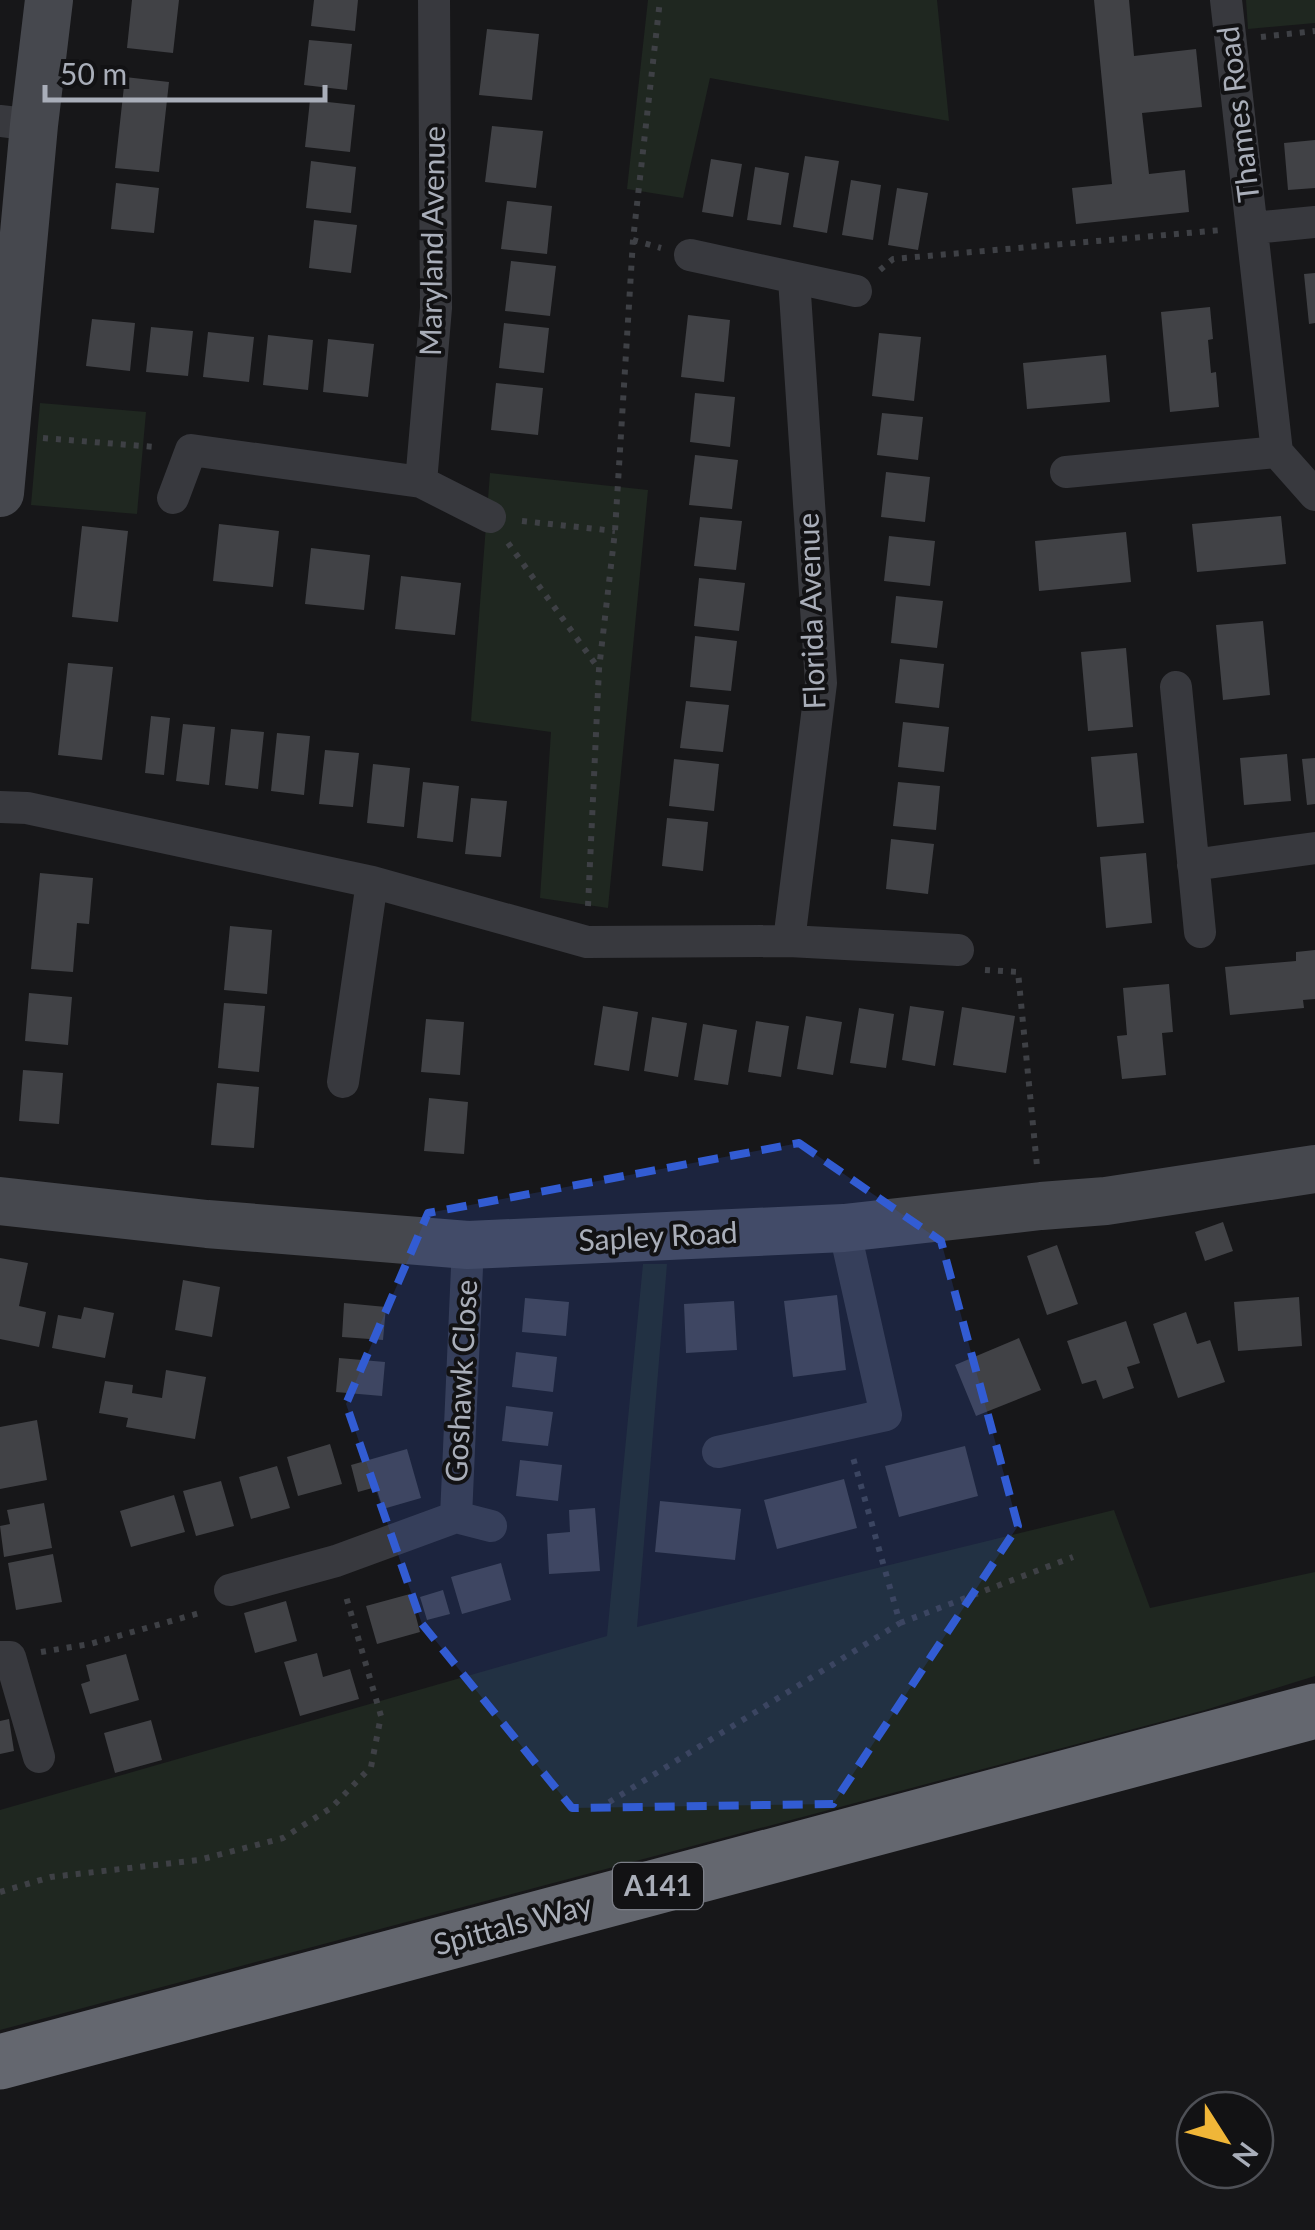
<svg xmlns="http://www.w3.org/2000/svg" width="1315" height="2230" viewBox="0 0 1315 2230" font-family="Lato,sans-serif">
  <rect width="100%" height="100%" fill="#171719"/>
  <!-- green -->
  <path fill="#1f2720" d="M648,0H937L949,121L710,78L683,198L627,189Z
    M1246,0H1315V23L1248,29Z
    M40,403L146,412L137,514L31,505Z
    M490,473L648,490L608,908L540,898L551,732L471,721Z
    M643,1264H667L637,1627L1114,1510L1150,1608L1315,1572V1676L1205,1710L0,2030V1810L607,1636Z"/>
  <!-- building -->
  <path fill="#414246" d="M132,0H179L173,53L127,48Z
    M314,0H358L355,31L311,26Z
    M1094,0H1129L1134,56L1196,49L1202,107L1142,113L1149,174L1185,170L1189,212L1076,224L1072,188L1112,184Z
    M487,29L539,34L532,100L479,95Z
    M309,40L352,44L347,90L304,85Z
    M125,77L169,82L159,172L115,168Z
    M310,100L355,105L350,152L305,147Z
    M492,126L543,131L536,188L485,182Z
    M1315,140V188L1288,190L1284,143Z
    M805,156L839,161L827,233L793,227Z
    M711,159L742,164L733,217L702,212Z
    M311,161L356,167L351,213L306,208Z
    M755,167L789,173L781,225L747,220Z
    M851,180L881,185L873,240L842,235Z
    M116,183L159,188L154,233L111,229Z
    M897,188L928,193L918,250L888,245Z
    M507,201L552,206L547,254L501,249Z
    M314,220L357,225L351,273L309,268Z
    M511,261L556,266L550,316L505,311Z
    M1315,273V323L1309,324L1304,274Z
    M1210,307L1213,339L1208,340L1211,373L1216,372L1219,407L1170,412L1161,312Z
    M688,315L730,320L724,382L681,377Z
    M92,319L135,323L130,371L86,366Z
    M504,323L549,328L544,373L499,368Z
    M151,327L193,331L188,376L146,372Z
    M208,332L254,337L249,382L203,377Z
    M879,333L921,337L914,401L872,396Z
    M268,335L313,340L308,390L263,385Z
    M328,339L374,344L368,397L323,392Z
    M1106,355L1110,402L1027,409L1023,363Z
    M496,383L543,388L538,435L491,430Z
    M695,393L735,397L730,447L690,442Z
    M882,413L923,417L918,460L877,455Z
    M695,455L738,460L732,509L689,505Z
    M886,472L930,477L925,522L881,517Z
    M1281,516L1286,564L1197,572L1192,524Z
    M700,517L742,521L736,570L694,566Z
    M219,524L279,531L273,587L213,581Z
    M82,526L128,531L118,622L72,617Z
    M1126,532L1131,582L1039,591L1035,541Z
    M889,536L935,541L930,586L884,581Z
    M311,548L370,555L364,610L305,604Z
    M401,576L461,583L455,635L395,629Z
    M699,578L745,583L739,631L694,626Z
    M896,596L943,601L937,648L891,643Z
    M1263,621L1270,695L1223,700L1216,625Z
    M695,636L737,641L731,691L690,687Z
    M1126,648L1133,727L1088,731L1081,652Z
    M900,659L944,664L939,708L895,703Z
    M68,663L113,667L102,760L58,755Z
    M686,701L729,705L723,752L680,748Z
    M151,716L170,718L164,775L145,773Z
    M903,722L949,727L944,772L898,767Z
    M183,724L215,727L209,785L176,781Z
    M231,729L264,732L258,789L225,785Z
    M277,733L310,736L304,795L271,791Z
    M325,750L359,753L353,807L319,804Z
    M1137,753L1144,823L1097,827L1091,757Z
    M1287,754L1291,801L1244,805L1240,758Z
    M1315,758V804L1307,805L1302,759Z
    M674,759L719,764L714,811L669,806Z
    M373,764L410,768L404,827L367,823Z
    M423,782L459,786L453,842L417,838Z
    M898,782L940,786L936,830L893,826Z
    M471,798L507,801L501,857L465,854Z
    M667,818L708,822L703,871L662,866Z
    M891,839L934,844L928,894L886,889Z
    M1146,853L1152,923L1106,928L1100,857Z
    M40,873L93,878L89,924L77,923L73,972L31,969Z
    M230,926L272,930L267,994L224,990Z
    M1315,950V999L1303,1000L1304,1008L1230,1015L1225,967L1296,961V952Z
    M1169,984L1173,1032L1162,1033L1166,1075L1122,1079L1117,1036L1127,1035L1123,988Z
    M29,993L72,997L68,1045L25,1041Z
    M224,1003L265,1006L259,1072L218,1068Z
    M603,1006L638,1012L629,1071L594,1065Z
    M910,1006L944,1011L935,1066L902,1060Z
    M962,1007L1015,1016L1006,1073L953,1065Z
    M859,1008L894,1014L886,1068L850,1063Z
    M806,1016L842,1022L833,1075L797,1069Z
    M652,1017L687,1023L678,1077L644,1071Z
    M426,1019L464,1022L460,1075L421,1072Z
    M756,1021L789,1026L781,1077L748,1072Z
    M703,1024L737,1030L728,1085L694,1080Z
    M23,1070L63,1073L59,1124L19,1121Z
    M217,1083L259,1087L254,1148L211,1145Z
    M429,1098L468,1102L464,1154L424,1151Z
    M1223,1222L1233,1251L1205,1261L1195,1232Z
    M1057,1245L1078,1304L1047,1315L1027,1256Z
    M0,1258L28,1263L19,1306L46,1312L39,1347L0,1339Z
    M183,1280L220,1287L212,1337L175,1330Z
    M837,1295L846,1370L793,1377L784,1301Z
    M1299,1297L1302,1346L1238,1351L1234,1302Z
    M525,1298L569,1302L566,1336L522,1332Z
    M734,1301L737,1350L686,1353L684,1304Z
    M344,1303L386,1307L383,1340L342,1337Z
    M84,1307L114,1313L105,1358L52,1348L58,1315L81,1319Z
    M1186,1312L1197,1344L1210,1340L1225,1382L1178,1398L1153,1324Z
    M1126,1321L1140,1363L1127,1367L1134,1388L1103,1399L1096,1380L1082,1384L1067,1341Z
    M1019,1338L1041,1390L976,1416L955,1365Z
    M516,1352L557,1357L553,1392L512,1387Z
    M339,1358L385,1362L382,1396L336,1392Z
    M166,1370L206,1377L195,1439L126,1427L128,1418L99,1413L105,1381L133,1385L132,1393L162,1398Z
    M506,1406L553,1412L548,1446L502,1441Z
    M37,1420L47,1480L0,1489V1427Z
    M330,1444L342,1484L298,1496L287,1457Z
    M965,1446L978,1496L899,1517L885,1466Z
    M407,1449L421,1498L383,1509L376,1487L358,1492L351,1465Z
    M520,1460L562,1465L558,1501L516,1496Z
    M277,1466L290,1508L251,1519L239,1477Z
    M844,1479L857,1528L777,1549L764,1500Z
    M221,1481L234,1526L196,1536L183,1491Z
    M174,1495L185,1532L131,1547L120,1511Z
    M660,1501L741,1509L735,1560L655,1552Z
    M44,1503L52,1548L4,1557L0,1526L10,1524L7,1510Z
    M595,1508L600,1571L549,1574L547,1534L570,1532L569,1510Z
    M53,1554L62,1602L16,1610L8,1563Z
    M501,1563L511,1600L462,1614L451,1577Z
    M443,1590L450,1614L427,1620L420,1597Z
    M410,1594L420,1632L377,1644L366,1606Z
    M286,1601L297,1641L255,1653L244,1613Z
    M317,1653L323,1677L350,1669L359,1699L300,1716L284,1662Z
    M126,1654L139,1700L90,1714L81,1684L90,1681L86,1665Z
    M9,1719L14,1751L0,1754V1721Z
    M151,1720L162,1760L115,1773L104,1733Z"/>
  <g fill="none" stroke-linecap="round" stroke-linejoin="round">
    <!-- path -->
    <path stroke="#3e4045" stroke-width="6" stroke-dasharray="5 8" stroke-linecap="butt" d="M1261,37L1315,31
      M633,240L661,248
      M880,270L893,259L1222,230
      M43,438L155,447
      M522,521L615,531
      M508,543L599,669
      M588,906L599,669L615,531L633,240L660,0
      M985,970L1018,972L1037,1166
      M900,1623L1073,1557
      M41,1652L90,1644L203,1612
      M598,1809L900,1623L852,1454
      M0,1892L51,1877L199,1860L283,1838L331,1808L371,1767L381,1716L345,1593"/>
    <!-- street -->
    <path stroke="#38393e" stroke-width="32" d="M1226,0L1277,452L1315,495
      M0,121L34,125
      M1253,228L1315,222
      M690,255L856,291
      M1066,472L1277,452
      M421,482L436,308L434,0
      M173,498L191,450L421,482L490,517
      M1176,687L1200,932
      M0,807L27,808L372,882L587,942L789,941L958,950
      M1193,865L1315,848
      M789,941L821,683L794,279
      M343,1082L372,882
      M718,1452L886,1415L844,1228
      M456,1517L491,1526
      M230,1590L336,1561L456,1517L468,1245
      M0,1657H10L39,1757"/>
    <!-- secondary -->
    <path stroke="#46484e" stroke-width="48" d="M0,493L34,125L49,0
      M0,1201L207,1224L468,1245L844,1228L1041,1206L1106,1201L1315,1169"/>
    <!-- highway -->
    <path stroke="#64676f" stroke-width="55" d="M0,2062L1315,1711"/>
  </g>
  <!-- marked area -->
  <path fill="#325cd3" fill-opacity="0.2" stroke="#325cd3" stroke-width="8" stroke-dasharray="20 12" stroke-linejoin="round" d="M799,1143L941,1241L1018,1526L833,1804L572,1808L422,1624L346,1404L428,1213Z"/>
  <g text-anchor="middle" stroke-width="8" stroke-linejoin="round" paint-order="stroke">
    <!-- shield labels -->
    <rect fill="#121214" stroke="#7c7f88" stroke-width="2.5" x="613" y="1863" width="90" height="46" rx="8"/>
    <g font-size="28" font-weight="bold" fill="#a9aeb9">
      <text x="658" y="1896">A141</text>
    </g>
    <!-- street labels -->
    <g font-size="30" fill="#a9aeb9" stroke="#121214">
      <text transform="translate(1239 114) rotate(-97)" y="10">Thames Road</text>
      <text transform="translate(433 241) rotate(-89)" y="10">Maryland Avenue</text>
      <text transform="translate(812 611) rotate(-92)" y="10">Florida Avenue</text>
      <text transform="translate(658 1237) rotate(-3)" y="10">Sapley Road</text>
      <text transform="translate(462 1381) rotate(-87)" y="10">Goshawk Close</text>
      <text transform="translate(513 1925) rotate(-15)" y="10">Spittals Way</text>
    </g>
  </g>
  <!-- north arrow -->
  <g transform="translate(1225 2140) rotate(126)"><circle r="48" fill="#121214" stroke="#4e5056" stroke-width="2.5"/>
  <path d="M0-8L18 38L0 25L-18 38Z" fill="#f0b638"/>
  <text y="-15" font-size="28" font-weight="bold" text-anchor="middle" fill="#a9aeb9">N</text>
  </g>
  <!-- scale -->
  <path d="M45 85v15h280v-15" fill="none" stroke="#a9aeb9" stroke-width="5"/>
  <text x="60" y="85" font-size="30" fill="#a9aeb9" stroke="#121214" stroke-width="8" paint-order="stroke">50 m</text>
</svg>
